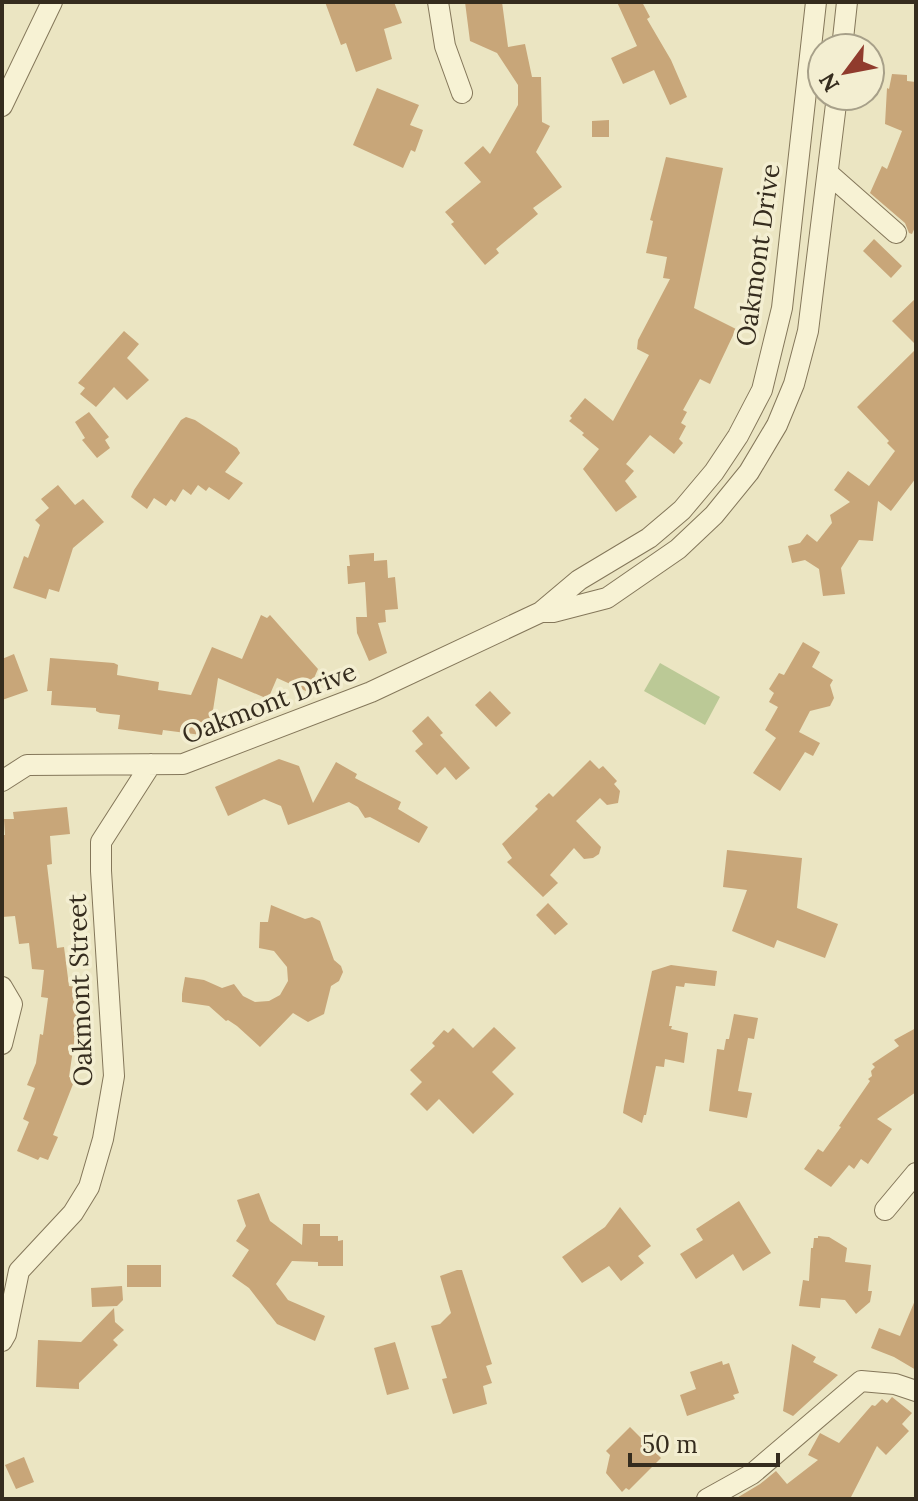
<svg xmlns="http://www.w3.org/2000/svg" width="918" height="1501" viewBox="0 0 918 1501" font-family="Lora,serif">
  <rect width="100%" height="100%" fill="#ebe5c2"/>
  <!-- green -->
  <path fill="#bbc996" d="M660,663L720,697L705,725L644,691Z"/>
  <!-- building -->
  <path fill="#c8a679" d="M325,2H394L402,23L384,29L392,59L356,72L346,43L341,45Z
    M465,2H502L508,47L525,44L532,77H541L542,122L550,126L536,152L562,187L533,208L538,214L496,249L499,253L485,265L451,224L454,222L445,212L481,182L464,163L483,146L490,154L518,105V85L497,53L470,41Z
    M617,2H642L650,17L647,19L671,60L687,97L670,105L654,70L623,84L611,58L637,46Z
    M892,74L907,75V81L916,82V225L912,234L909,233L905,223L870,193L882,166L887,169L902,131L885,124L887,88L889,89Z
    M377,88L419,105L410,125L423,130L415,152L411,150L403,168L353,145Z
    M609,120V137H592V121Z
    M666,157L723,168L694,308L736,329L710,384L700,379L683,410L687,412L681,423L686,426L679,439L683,443L674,454L650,435L626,464L634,471L625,481L637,497L616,512L583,469L599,449L582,435L584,433L569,421L572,418L570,416L585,398L613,421L649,355L637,349L638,340L670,279L663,278L667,257L646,253L653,221L650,220Z
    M874,239L902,266L891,278L863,251Z
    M916,298V345L892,321Z
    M124,331L139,344L127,358L149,380L127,400L114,387L96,407L80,394L85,388L78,383Z
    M916,349V478L891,511L878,501L873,541L859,540L841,568L845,594L823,596L819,569L805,560L792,563L788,546L800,543L807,534L817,542L832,523L830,515L850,502L834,490L848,471L869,486L895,451L887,443L889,441L857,407Z
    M89,412L109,437L105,440L110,448L97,458L82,440L85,438L75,422Z
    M186,417L195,420L237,448L240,453L225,472L243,483L229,500L209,487L206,491L198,485L191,495L183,489L175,502L171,499L166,506L154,498L147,509L131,497L134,490L181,420Z
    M58,485L75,505L83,499L104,522L73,548L59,592L49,589L46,599L13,588L24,556L28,558L40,525L35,520L49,508L41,499Z
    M374,553V561L387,560L388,578L395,577L398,609L385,610L386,622L378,623L387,653L369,661L357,633L356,617H367L365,582L348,584L347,566H350L349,555Z
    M261,615L267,618L270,615L318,669L308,692L277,678L268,699L218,678L209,736L163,730L162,735L118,729L120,715L100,713L96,711V708L51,705L52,691H47L50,658L114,663L118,665L117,675L159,682L158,690L191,695L212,647L242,659Z
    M803,642L820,652L812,667L833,680L830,685L834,698L830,706L810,711L799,732L820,743L813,756L805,752L780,791L753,773L776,738L765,730L778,707L769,702L774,693L769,689L779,673L784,675Z
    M14,654L28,691L2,700V659Z
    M490,691L511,713L496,727L475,705Z
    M428,716L443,733L440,735L470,768L456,780L445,767L437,775L415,751L423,744L412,731Z
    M279,759L299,766L313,803L336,762L357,774L355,778L401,802L398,809L428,827L419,843L370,817L365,818L358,807L349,802L288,825L281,806L264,799L228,816L215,787Z
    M590,760L599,769L603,766L617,781L614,784L620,791L618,803L607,805L600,798L576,821L601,847L599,854L593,858L584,859L574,848L550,875L558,883L543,897L507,862L512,858L502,844L538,809L535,806L549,793L553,797Z
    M67,807L70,834L50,836L52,864L47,865L57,948L64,947L69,986L82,988L69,1077L75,1079L53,1135L58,1137L48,1160L40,1157L38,1160L17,1151L29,1122L23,1119L35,1088L27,1085L36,1063L40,1034L43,1035L48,998L41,997L44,970L32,969L29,943L19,944L15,916L2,917V835H5L4,819H14L13,812Z
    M727,850L802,858L797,908L838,924L825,958L777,940L774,948L732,931L747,890L723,887Z
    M548,903L568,924L555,935L536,915Z
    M271,905L305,919L312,917L320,921L334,960L341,966L343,972L339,981L331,986L324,1014L308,1022L293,1013L260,1047L237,1026L228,1020L226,1021L209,1006L182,1002V994L185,977L204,980L222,988L234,984L243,996L255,1002L269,1001L280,995L288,981L287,967L274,951L259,948L260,922H268Z
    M671,965L717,971L715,986L685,983L684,987L676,986L669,1026H672L671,1029L688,1033L684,1063L665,1059L664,1067L656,1066L646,1115H644L642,1123L623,1113L624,1106L652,971Z
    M734,1014L758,1018L754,1039L748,1038L738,1091L752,1093L747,1118L709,1111L717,1049L724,1050L726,1039H729Z
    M494,1027L516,1048L492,1072L514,1094L473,1134L439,1099L427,1111L410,1094L422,1082L410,1070L435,1046L432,1043L444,1030L448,1033L453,1028L473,1048Z
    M916,1028V1092L877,1119L892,1129L868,1164L861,1159L854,1169L849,1165L831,1187L804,1169L818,1149L823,1152L841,1127L839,1126L870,1081L868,1079L872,1076L871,1071L875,1067L872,1064L899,1046L894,1040Z
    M259,1193L270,1221L302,1245L303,1224H320V1236H338V1241L343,1240V1266H318V1262L292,1261L276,1284L288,1300L325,1316L315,1341L277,1324L249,1288L232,1276L249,1250L236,1241L246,1226L237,1200Z
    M739,1201L771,1253L743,1271L733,1254L696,1279L680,1254L703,1240L696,1229Z
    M620,1207L651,1246L638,1256L644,1263L621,1281L609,1266L582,1283L562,1257L605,1227Z
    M818,1236L829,1237L847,1248L845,1262L871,1265L868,1291H872L870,1302L856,1314L845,1300L821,1298L820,1308L799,1306L803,1280L809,1281L811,1248H813L814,1238H818Z
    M127,1265H161V1287H127Z
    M457,1270H462L492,1364L486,1366L492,1383L483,1386L487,1404L453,1414L442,1379L447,1378L431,1326L440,1324L451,1313L440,1276Z
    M122,1286L123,1300L117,1306L92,1307L91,1288Z
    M916,1298V1370L894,1357L871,1348L879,1328L900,1336Z
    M114,1308L115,1322L124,1330L113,1340L118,1345L79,1383V1389L36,1387L38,1340L81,1342Z
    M395,1342L409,1389L387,1395L374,1348Z
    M792,1344L816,1357L813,1362L838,1375L793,1416L783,1411Z
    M722,1361L723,1365L729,1363L739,1393L733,1395L735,1399L687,1416L680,1395L696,1389L690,1372Z
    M892,1397L912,1413L902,1424L909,1431L886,1455L877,1446L850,1499H735L760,1484L776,1471L787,1484L818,1460L808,1455L820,1433L839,1443L872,1405L875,1406L882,1399L887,1403Z
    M630,1427L661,1458L629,1490L626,1488L622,1492L606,1473L610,1455L606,1451Z
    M24,1457L34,1482L16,1489L5,1465Z"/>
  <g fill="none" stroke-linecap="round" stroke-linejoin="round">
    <defs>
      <path id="minor" d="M438,2L445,46L462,93
        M842,48L847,2
        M2,106L52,2
        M829,174L896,233
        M541,612L579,580L649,538L682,510L714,472L738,436L762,390L782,308L816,2
        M2,781L27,765L183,764L371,692L541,612H553L607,598L678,549L714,515L749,472L777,425L794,384L808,331L837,96
        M2,987L12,1004L2,1044
        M885,1210L916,1173
        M2,1341L6,1334L19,1271L73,1213L89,1187L103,1139L114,1076L101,871V842L151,764
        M707,1499L752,1474L861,1381L895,1384L916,1391"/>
    </defs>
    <!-- minor casing -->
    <use href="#minor" stroke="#84775a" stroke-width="22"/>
    <!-- minor -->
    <use href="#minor" stroke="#f7f2d4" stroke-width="20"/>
  </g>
  <g text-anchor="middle" stroke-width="7" stroke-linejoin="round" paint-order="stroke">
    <!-- street labels -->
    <g font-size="26" fill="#352c1e" stroke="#f3eed1">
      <text transform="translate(758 255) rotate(-82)" y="9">Oakmont Drive</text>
      <text transform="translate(269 703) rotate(-21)" y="9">Oakmont Drive</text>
      <text transform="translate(80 990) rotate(-92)" y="9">Oakmont Street</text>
    </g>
  </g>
  <!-- border -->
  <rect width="918" height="1501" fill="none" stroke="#352c1e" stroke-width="8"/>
  <!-- north arrow -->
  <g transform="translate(846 72) rotate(238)"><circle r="38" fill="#f3eed1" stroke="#a7a089" stroke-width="2"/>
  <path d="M0-6L14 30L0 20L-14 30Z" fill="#903b2d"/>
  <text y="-12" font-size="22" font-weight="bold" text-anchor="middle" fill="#352c1e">N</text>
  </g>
  <!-- scale -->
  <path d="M630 1453v12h148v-12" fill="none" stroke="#352c1e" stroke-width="4"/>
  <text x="642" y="1453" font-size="24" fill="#352c1e" stroke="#f3eed1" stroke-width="6" paint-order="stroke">50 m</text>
</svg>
